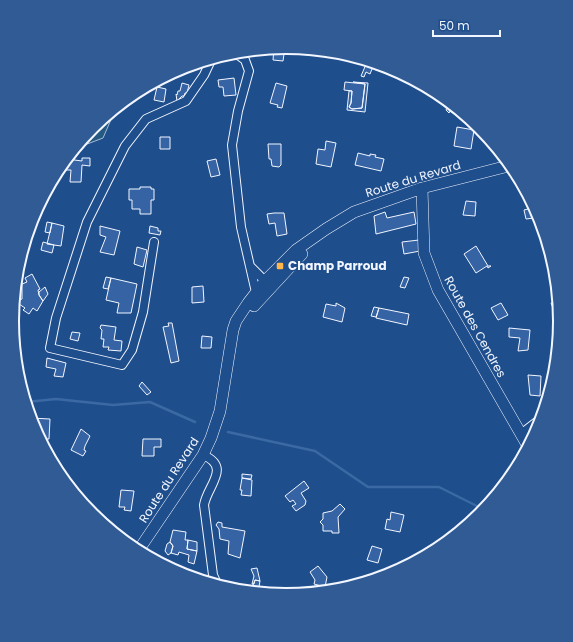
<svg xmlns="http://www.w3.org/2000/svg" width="573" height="642" viewBox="0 0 573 642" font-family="Poppins,sans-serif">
  <rect width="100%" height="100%" fill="#1f4e8c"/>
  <!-- green -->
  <path fill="#245a82" stroke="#a8bbd7" d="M116,108L103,138L74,149L93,127Z"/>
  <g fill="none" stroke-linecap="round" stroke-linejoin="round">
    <!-- stream -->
    <path stroke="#3b69a3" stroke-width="2.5" d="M26,402L56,399L113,405L150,402L195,422
      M228,432L315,451L368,487H439L485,510"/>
  </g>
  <!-- building -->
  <path fill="#3563a3" stroke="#f2f6ff" d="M285,47L283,61L273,60L274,48Z
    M367,62L373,65L372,69L370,74L366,72L364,77L361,76Z
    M234,78L236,95L224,96L223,87H219L218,80Z
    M345,82L365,84L362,108L352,109L349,107L351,103L352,91L344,90Z
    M353,82L368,83L365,112L347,110L349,91H352L351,103L349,107L352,109L362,108L365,84Z
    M182,83L189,85L187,93H185L184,96H182L177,101L176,94L177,95L178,91H180Z
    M276,83L287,86L282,108L277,107L278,105L270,103Z
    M157,87L166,89L164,102L154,100Z
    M450,101L455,106L453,113L450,111L449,113L446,110Z
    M457,127L474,130L471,149L454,146Z
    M160,137H170V149H160Z
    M326,141L336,143L331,167L316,164L318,149L325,150Z
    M268,144H281V165L279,167L272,166L271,159H269Z
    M358,153L370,156V154L376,155L375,157L384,159L381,171L355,165Z
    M82,158H90V166L82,165L81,182H70L71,170H66L67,159L82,161Z
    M216,159L220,175L211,177L207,161Z
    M140,187H151V189H154V200H151V214H140V209H132V200H129V189H140Z
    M526,190L533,203L534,218L526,219L524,210L528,209L529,202H525Z
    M466,201L476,202L475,216L463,215Z
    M385,212L387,218L414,212L416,224L376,234L374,216Z
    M274,213H284L287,234L277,236L275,223L269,224L267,214Z
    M47,222L52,223L50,233L45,232Z
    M52,223L64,226L61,246L47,244Z
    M100,226L120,231L114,255L100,252L106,237L100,235Z
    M150,226L158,228V231H161L160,235L149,233Z
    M419,240L420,251L404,254L402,242Z
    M43,242L54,245L52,253L41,250Z
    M476,246L488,266H491L488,268L487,266L476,273L464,254Z
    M137,247L147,250L143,267L134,264Z
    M32,274L40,289L38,290L39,295L43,301L37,311L33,308L29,314L23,310L25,308L19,304V300L22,299V284L27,282L25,278Z
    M106,277L111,278L108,289L103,288Z
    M404,277L409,278L405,288L400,287Z
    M111,278L137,284L131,313H117L119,303L106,300Z
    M203,286L204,302L192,303V287Z
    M45,287L48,294L43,301L39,295V292Z
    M559,299L561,316L557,318L551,303Z
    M336,303L345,308L342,322L323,317L326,304L336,306Z
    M501,303L508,315L498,320L491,308Z
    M374,307L379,308L376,317L371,316Z
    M379,308L409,314L407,325L376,318Z
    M168,323H172L179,361L171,363L163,327L169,326Z
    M101,325L116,327L114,340L122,341L121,351L108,350L109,347H103L104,339H101L102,330L100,328Z
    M509,328L530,330L528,350L518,351L520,338L509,337Z
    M72,332L80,333L78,341L70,339Z
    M202,336L212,337L211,348H201Z
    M47,358L66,363L63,377L54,376L56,369L46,367Z
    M528,375L541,376L540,396L530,395Z
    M142,382L151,392L147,395L139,386Z
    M30,418L50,419L49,439H40V427H33Z
    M81,429L90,436L85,446L84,450L86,451L83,456L71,450Z
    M143,439H161V447H154V456H142Z
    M242,474L252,475L251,479L242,478Z
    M242,478L252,480L251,496L241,495L242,490H240Z
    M304,481L309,488L301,493L306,501L305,505L296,511L292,506L296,504L293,500L290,502L285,496Z
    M121,490L134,491L131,511L124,510L125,507H119Z
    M340,504L345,509L338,517L339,533H332V531H323V525L320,522L323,519V513L332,511Z
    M391,512L404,515L400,532L385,529L387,519L390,520Z
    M218,522L222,523V527L245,531L240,558L228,554L229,541L220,539L219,529L216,525Z
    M457,526L464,528L454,537Z
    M173,530L186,532L185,540H188L187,549L197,551L194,564L188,562L189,555L179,552L178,555L171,553L173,546L170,542Z
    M188,540L197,542V551L187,549Z
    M170,542L173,546L171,553L168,555L165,551L167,544Z
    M372,546L382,549L378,563L367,560Z
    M318,566L327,577L325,587L314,584L315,580L310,572Z
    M257,568L260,581L255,580L254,584H252L254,576L251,569Z
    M255,580L260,581L258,592L251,590Z"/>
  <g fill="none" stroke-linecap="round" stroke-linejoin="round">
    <defs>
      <path id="street" d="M234,52L245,60L249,71L238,111L232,145L241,227L255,288L262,292
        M547,241H548
        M154,242L143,312L132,350L122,365L50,348L56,318L87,222L125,146L146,119L186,101L204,75L212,58
        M250,266L265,281L266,285
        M521,434L543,417
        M203,455C232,467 207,486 204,505L213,575L218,586"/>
      <path id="secondary" d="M422,188L424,253L438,290L529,448
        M254,306L302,254
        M138,551L203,455L211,438L220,411L233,330L236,321L248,303L265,281L296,250L326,229L354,212L422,188L512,165"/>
    </defs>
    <!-- street casing -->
    <use href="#street" stroke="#f2f6ff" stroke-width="10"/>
    <!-- secondary casing -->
    <use href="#secondary" stroke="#f2f6ff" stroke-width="12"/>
    <!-- street -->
    <use href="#street" stroke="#1f4e8c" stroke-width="8"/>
    <!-- secondary -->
    <use href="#secondary" stroke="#1f4e8c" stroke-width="11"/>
  </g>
  <!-- markers -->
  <rect fill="#ffb74d" stroke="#1f4e8c" stroke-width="1.5" x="276" y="262" width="8" height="8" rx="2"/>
  <g text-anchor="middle" stroke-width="3" stroke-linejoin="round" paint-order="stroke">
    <!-- street labels -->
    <g font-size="12" fill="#f2f6ff" stroke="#1f4e8c">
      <text transform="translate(413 179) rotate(-17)" y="4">Route du Revard</text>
      <text transform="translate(475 327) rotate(61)" y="4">Route des Cendres</text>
      <text transform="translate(169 480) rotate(-57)" y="4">Route du Revard</text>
    </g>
    <!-- poi labels -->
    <g font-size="12" font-weight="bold" fill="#f2f6ff" stroke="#1f4e8c" text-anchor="start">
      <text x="288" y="270">Champ Parroud</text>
    </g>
  </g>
  <!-- crop -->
  <path d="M0 0H573V642H0ZM19 321a267 267 0 1 1 534 0a267 267 0 1 1-534 0Z" fill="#305b95" fill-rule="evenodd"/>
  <path fill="none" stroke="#f2f6ff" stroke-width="2" d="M19 321a267 267 0 1 1 534 0a267 267 0 1 1-534 0Z"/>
  <!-- scale -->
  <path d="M433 30v6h67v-6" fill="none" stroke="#f2f6ff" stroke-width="2"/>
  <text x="439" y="30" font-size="12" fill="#f2f6ff" stroke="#1f4e8c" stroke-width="3" paint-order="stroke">50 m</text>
</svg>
